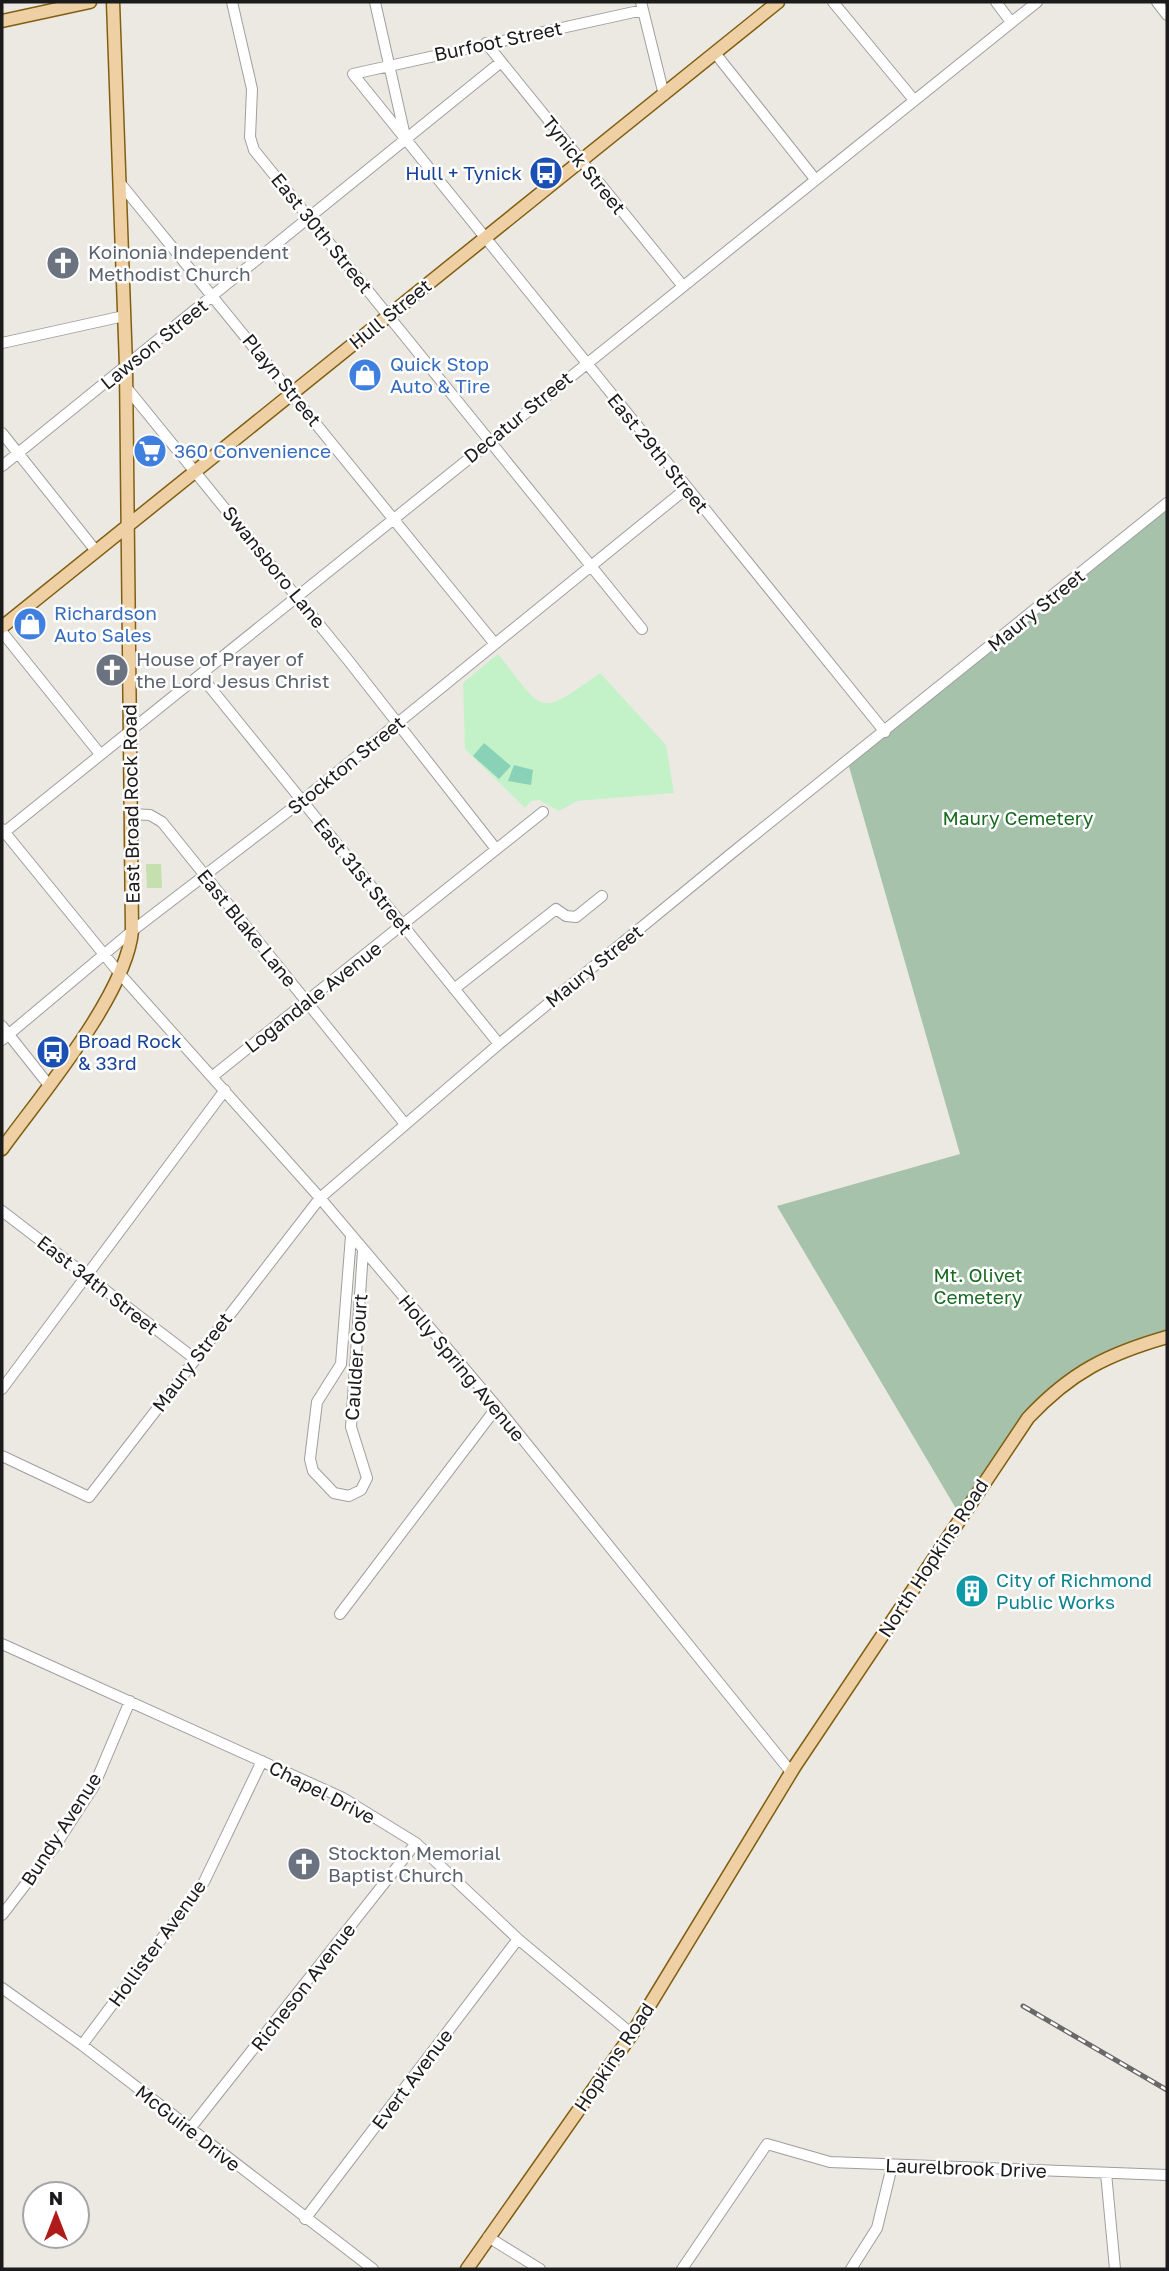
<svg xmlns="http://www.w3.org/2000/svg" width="1169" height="2271" viewBox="0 0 1169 2271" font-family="'Golos Text',sans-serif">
  <rect width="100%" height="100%" fill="#ece9e2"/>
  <!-- grass -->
  <path fill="#c5e0ae" d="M146,864H161L162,888H147Z"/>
  <!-- cemetery -->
  <path fill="#a6c2ab" d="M1167,505V1339L1132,1349L1057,1390L961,1517L777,1206L960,1154L848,763Z"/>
  <!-- park -->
  <path fill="#c3f2c8" d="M498,654C545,713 537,718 600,673L666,745L674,793L577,801L559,811L539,800L531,801L525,808L465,749L463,683Z"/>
  <!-- pitch -->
  <path fill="#89d2b7" d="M484,743L511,766L499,779L473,756Z
    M514,765L533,770L531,785L508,781Z"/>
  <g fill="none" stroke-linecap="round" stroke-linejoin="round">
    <defs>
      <path id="minor" d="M232,2L252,89L250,137L254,150L642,629
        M375,2L405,136
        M641,2L664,95
        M833,2L914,100
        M996,2L1011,22
        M1157,2L1167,15
        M643,10L353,74L885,732
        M486,43L682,285
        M715,53L815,179
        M120,183L495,644
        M2,343L124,316
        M126,387L348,660L496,849
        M2,433L96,551
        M2,466L501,62
        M2,632L100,754
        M201,676L499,1044
        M132,814L150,815L162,822L405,1124
        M2,829L120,974L320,1198L497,1407L791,1772
        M2,834L1037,2
        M454,989L556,909L566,916L576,917L602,896
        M2,1026L48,1084
        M2,1040L132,931L303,800L687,488
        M213,1076L543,812
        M2,1211L195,1359
        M351,1236L341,1364L317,1402L310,1459L313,1471L334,1493L349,1496L361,1490L367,1478L351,1427L363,1251
        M2,1389L225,1090
        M2,1456L89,1497L320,1198L499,1044L732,853L1167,503
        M340,1614L497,1407
        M2,1644L343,1798L416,1843L518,1939L632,2034
        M2,1915L55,1846L94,1786L130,1701
        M2,1988L82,2045L373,2269
        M82,2045L204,1882L262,1761
        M189,2130L416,1843
        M1106,2173L1115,2269
        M305,2219L518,1939
        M488,2237L540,2269
        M682,2269L767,2144L830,2162L1167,2175
        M851,2269L877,2228L892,2166"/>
      <path id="major" d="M2,21L90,2
        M2,627L778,2
        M2,1149C41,1095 126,995 132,931L126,366L113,2
        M467,2269L632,2034L795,1766L1028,1418C1071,1372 1108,1354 1167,1337"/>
    </defs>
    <!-- minor casing -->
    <use href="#minor" stroke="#9f9f9f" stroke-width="12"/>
    <!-- major casing -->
    <use href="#major" stroke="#815f12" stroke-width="15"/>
    <!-- minor -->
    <use href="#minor" stroke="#fff" stroke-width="10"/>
    <!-- major -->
    <use href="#major" stroke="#efd0a4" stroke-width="12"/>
    <defs>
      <path id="rail" d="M1023,2006L1167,2090"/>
    </defs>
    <!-- rail casing -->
    <use href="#rail" stroke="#696969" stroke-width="5"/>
    <!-- rail -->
    <use href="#rail" stroke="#fff" stroke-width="2.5" stroke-dasharray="8" stroke-linecap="butt"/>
  </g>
  <!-- icons -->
  <defs>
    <symbol id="bus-disc" viewBox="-11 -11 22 22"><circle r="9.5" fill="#1a4fb4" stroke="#fff"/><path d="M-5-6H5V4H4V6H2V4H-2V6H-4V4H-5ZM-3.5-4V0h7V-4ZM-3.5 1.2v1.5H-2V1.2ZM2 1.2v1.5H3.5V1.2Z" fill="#fff"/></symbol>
    <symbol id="church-disc" viewBox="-11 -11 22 22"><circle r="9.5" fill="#6b7280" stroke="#fff"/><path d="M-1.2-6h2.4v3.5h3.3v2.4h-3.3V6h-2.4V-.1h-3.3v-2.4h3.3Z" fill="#fff"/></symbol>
    <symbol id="shop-disc" viewBox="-11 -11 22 22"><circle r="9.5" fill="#3f7fe0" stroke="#fff"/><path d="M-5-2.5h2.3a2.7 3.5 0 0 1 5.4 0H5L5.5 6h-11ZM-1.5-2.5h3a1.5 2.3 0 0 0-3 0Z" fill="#fff"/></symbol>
    <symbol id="supermarket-disc" viewBox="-11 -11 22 22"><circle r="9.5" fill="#3f7fe0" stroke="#fff"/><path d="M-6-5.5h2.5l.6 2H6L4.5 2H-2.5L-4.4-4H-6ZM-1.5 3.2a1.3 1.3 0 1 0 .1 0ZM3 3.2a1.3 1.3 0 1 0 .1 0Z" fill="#fff"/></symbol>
    <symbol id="building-disc" viewBox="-11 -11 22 22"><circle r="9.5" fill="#0f9aa8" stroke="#fff"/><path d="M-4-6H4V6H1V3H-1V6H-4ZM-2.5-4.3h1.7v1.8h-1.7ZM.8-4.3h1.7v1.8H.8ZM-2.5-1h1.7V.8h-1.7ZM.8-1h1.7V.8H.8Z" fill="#fff"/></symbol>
  </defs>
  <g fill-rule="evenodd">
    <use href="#bus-disc" x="527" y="154" width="38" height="38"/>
    <use href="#church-disc" x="44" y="244" width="38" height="38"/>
    <use href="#shop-disc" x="346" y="356" width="38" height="38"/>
    <use href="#supermarket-disc" x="131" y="432" width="38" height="38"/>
    <use href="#shop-disc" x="11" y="605" width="38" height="38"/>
    <use href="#church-disc" x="93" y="651" width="38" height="38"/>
    <use href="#bus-disc" x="34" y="1033" width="38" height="38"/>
    <use href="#building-disc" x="953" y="1572" width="38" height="38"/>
    <use href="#church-disc" x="285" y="1845" width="38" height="38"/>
  </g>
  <g text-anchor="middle" stroke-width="5" stroke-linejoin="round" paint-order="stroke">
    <!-- street labels -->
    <g font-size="19" fill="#1b1b1b" stroke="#fff">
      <text transform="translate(498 41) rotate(-12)" y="7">Burfoot Street</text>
      <text transform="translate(584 165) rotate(51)" y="7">Tynick Street</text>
      <text transform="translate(322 233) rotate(51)" y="7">East 30th Street</text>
      <text transform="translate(390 314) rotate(-39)" y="7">Hull Street</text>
      <text transform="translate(154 344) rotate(-39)" y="7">Lawson Street</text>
      <text transform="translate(282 380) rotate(51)" y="7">Playn Street</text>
      <text transform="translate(518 417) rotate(-39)" y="7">Decatur Street</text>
      <text transform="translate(658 453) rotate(51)" y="7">East 29th Street</text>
      <text transform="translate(274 567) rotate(51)" y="7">Swansboro Lane</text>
      <text transform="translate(1036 610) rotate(-39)" y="7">Maury Street</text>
      <text transform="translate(346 765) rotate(-39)" y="7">Stockton Street</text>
      <text transform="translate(131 804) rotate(-91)" y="7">East Broad Rock Road</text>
      <text transform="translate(363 876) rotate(51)" y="7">East 31st Street</text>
      <text transform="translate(247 928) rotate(51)" y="7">East Blake Lane</text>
      <text transform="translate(594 966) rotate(-39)" y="7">Maury Street</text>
      <text transform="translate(313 997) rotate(-38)" y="7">Logandale Avenue</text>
      <text transform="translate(98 1285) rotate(38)" y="7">East 34th Street</text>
      <text transform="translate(356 1357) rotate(-86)" y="7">Caulder Court</text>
      <text transform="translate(192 1362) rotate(-53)" y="7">Maury Street</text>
      <text transform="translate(462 1368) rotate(50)" y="7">Holly Spring Avenue</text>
      <text transform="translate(933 1558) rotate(-57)" y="7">North Hopkins Road</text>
      <text transform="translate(322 1792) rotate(27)" y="7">Chapel Drive</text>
      <text transform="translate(61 1829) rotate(-57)" y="7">Bundy Avenue</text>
      <text transform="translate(157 1943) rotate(-54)" y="7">Hollister Avenue</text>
      <text transform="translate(303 1987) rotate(-52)" y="7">Richeson Avenue</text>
      <text transform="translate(614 2057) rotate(-56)" y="7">Hopkins Road</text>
      <text transform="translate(412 2079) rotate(-53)" y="7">Evert Avenue</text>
      <text transform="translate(188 2128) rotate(38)" y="7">McGuire Drive</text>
      <text transform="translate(966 2168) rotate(2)" y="7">Laurelbrook Drive</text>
    </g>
    <!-- transit labels -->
    <g font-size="19" fill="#164399" stroke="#fff" text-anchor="end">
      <text x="522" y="180">Hull + Tynick</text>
      <text x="78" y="1048" text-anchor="start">Broad Rock<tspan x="78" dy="22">&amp; 33rd</tspan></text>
    </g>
    <!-- worship labels -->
    <g font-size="19" fill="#5b616d" stroke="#fff" text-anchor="start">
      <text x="88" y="259">Koinonia Independent<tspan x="88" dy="22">Methodist Church</tspan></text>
      <text x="136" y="666">House of Prayer of<tspan x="136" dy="22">the Lord Jesus Christ</tspan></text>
      <text x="328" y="1860">Stockton Memorial<tspan x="328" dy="22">Baptist Church</tspan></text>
    </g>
    <!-- shop labels -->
    <g font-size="19" fill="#366cbe" stroke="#fff" text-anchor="start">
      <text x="390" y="371">Quick Stop<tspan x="390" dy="22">Auto &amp; Tire</tspan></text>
      <text x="174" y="458">360 Convenience</text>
      <text x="54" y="620">Richardson<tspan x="54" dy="22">Auto Sales</tspan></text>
    </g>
    <!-- park labels -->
    <g font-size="19" fill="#186b21" stroke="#fff">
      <text x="1018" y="825">Maury Cemetery</text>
      <text x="978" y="1282">Mt. Olivet<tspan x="978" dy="22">Cemetery</tspan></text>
    </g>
    <!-- culture labels -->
    <g font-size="19" fill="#0d838f" stroke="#fff" text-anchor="start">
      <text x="996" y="1587">City of Richmond<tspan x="996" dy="22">Public Works</tspan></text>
    </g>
  </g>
  <!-- border -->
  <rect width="1169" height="2271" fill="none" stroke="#1b1b1b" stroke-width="7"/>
  <!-- north arrow -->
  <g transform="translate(56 2215)"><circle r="33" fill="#ffffff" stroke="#a4a4a4" stroke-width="2"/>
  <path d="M0-5L12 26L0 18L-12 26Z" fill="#af1b18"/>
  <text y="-10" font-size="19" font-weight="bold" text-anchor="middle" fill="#1b1b1b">N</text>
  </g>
</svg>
